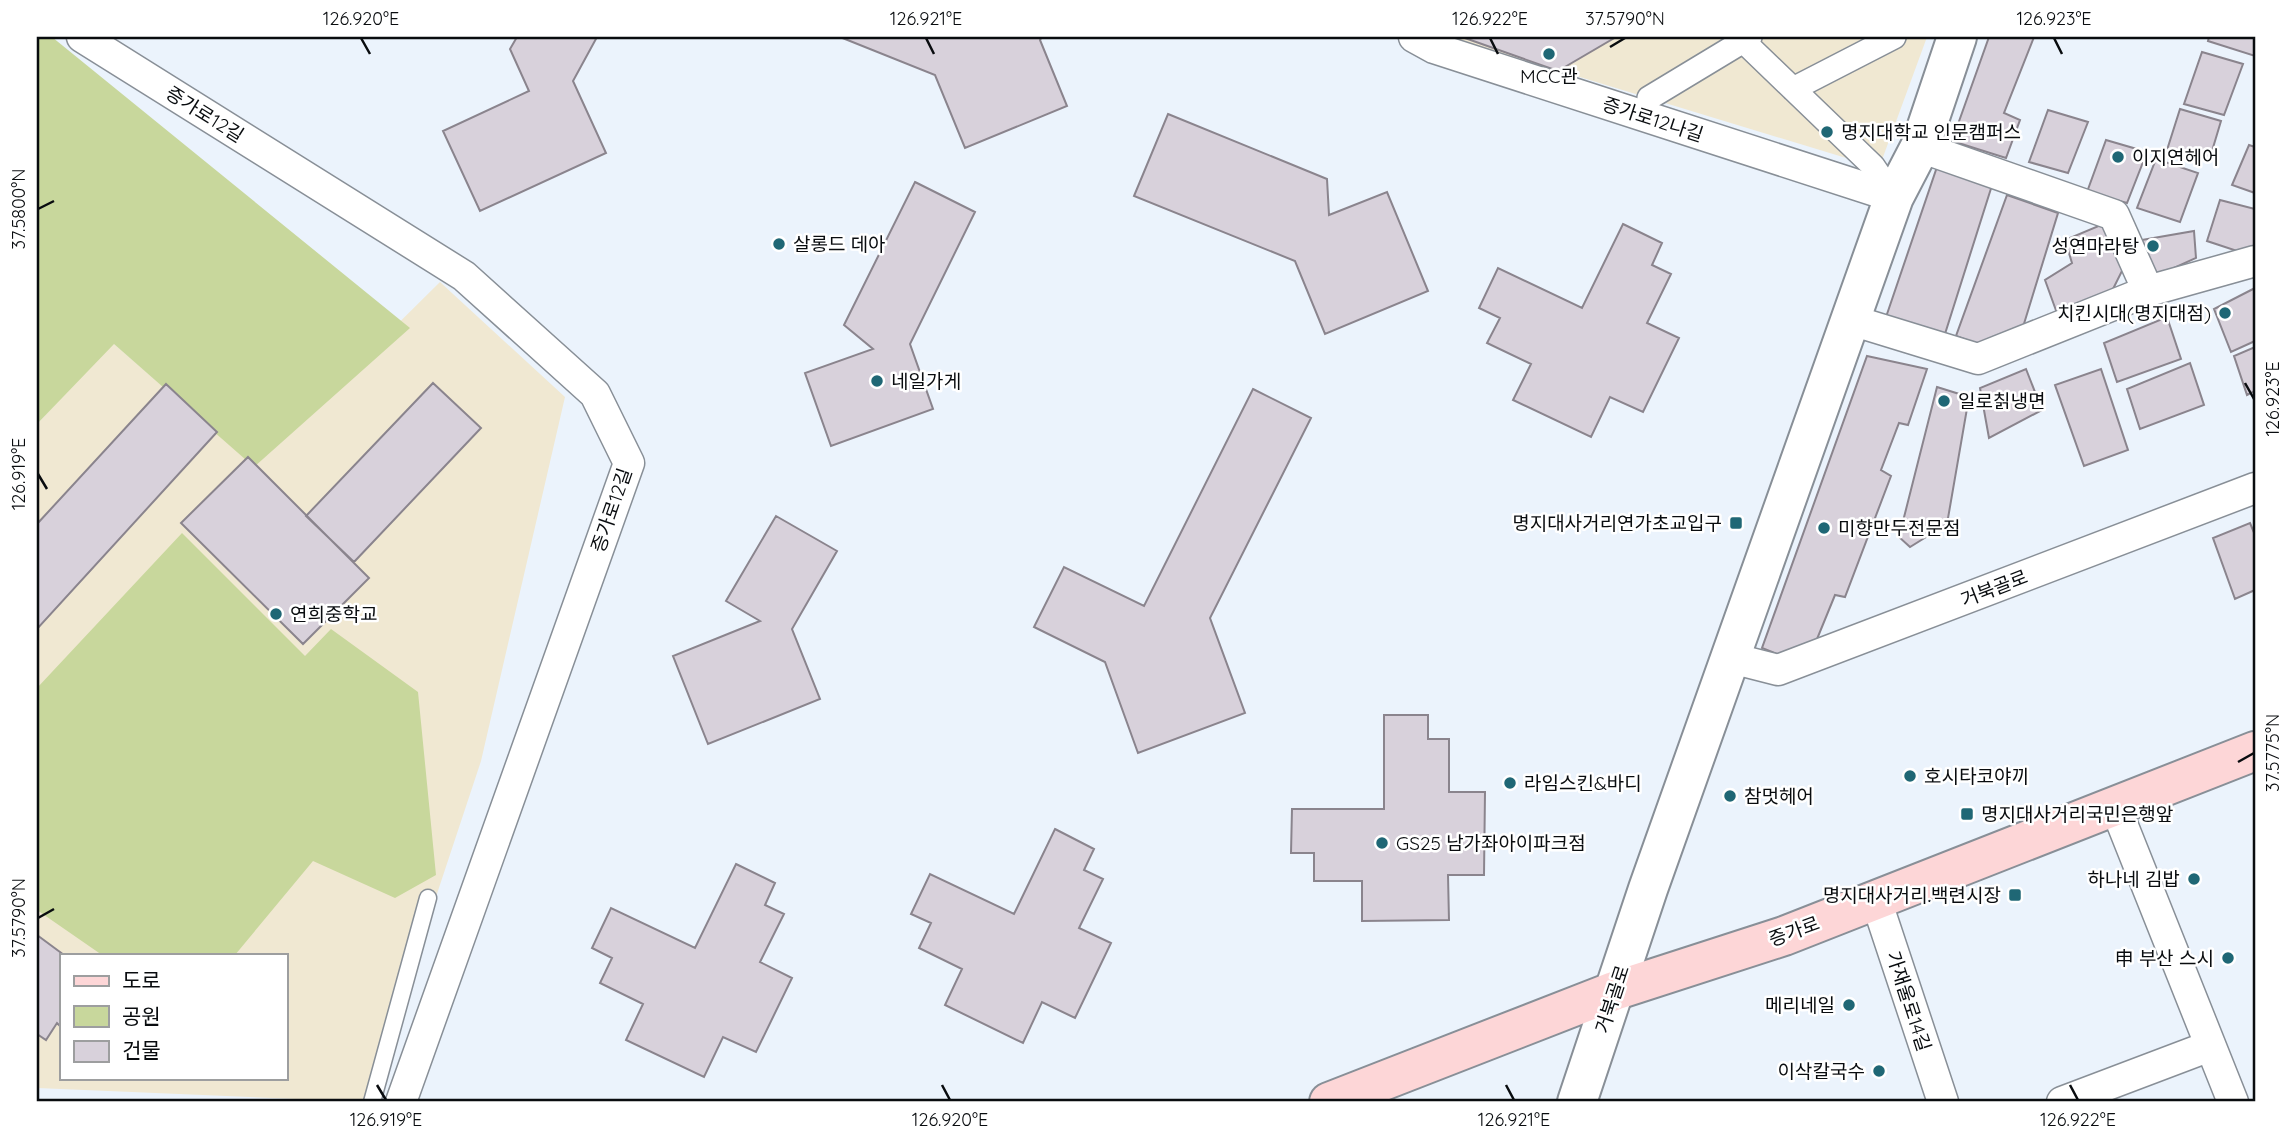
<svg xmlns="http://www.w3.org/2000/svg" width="2292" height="1139" viewBox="0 0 2292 1139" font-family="Quicksand,'Noto Sans KR',sans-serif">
  <rect width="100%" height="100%" fill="#ebf3fc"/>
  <!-- education -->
  <path fill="#f0e8d2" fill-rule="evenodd" d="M1448,37H1927L1879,168Z
    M440,282L565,397L481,761L368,1102L37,1088V424L113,343L254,466ZM61,955H285V1078H61Z"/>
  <!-- green -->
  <path fill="#c8d79c" d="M37,37H52L410,328L254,467L114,344L37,424Z
    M182,533L305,656L331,629L418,692L436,875L395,898L313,861L235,955H102L37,910V688Z"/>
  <!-- building -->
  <path fill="#d8d1db" stroke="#8a848d" stroke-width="2" d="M517,37H597L573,81L606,153L480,211L443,131L529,91L510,49Z
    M840,37H1042L1040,40L1067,106L965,148L935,75Z
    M1462,37H1616L1558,71Z
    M1989,37H2034L2004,113L2020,120L2006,158L1952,141Z
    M2209,37H2255V56L2208,41Z
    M2202,52L2243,64L2224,115L2184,104Z
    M2180,109L2221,121L2209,161L2167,150Z
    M2048,110L2088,122L2068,173L2029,162Z
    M1168,114L1327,179L1329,215L1387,192L1428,291L1325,334L1295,261L1134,196Z
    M2106,140L2147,152L2127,203L2087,192Z
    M2249,145L2255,147V193L2232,185Z
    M2156,159L2198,173L2180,222L2137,208Z
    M1938,164L1994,179L1944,337L1885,320Z
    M915,182L975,212L910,344L933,409L831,446L805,373L873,349L844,325Z
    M2007,195L2058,213L2023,327L1977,344L1956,336Z
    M2220,200L2255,209V245L2243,253L2207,241Z
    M2108,222L2123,269L2112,291L2058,316L2045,280L2072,263L2065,240Z
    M1623,224L1662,243L1652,265L1671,274L1647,323L1679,338L1643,412L1610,397L1591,437L1513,400L1531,364L1487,343L1500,318L1479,308L1498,268L1582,308Z
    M2194,231L2196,258L2152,278L2136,241Z
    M2255,288V341L2231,352L2214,309Z
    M2167,317L2181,359L2117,382L2104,343Z
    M2255,347V391L2247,395L2234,356Z
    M1867,356L1927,369L1908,425L1899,423L1881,470L1891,476L1845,597L1835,595L1815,644L1787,658L1762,648Z
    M2190,363L2204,405L2140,429L2127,389Z
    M2026,369L2042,410L1989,438L1980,388Z
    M2101,369L2128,450L2084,466L2055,385Z
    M433,383L481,428L354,562L306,516Z
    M166,384L217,432L37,629V524Z
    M1937,387L1969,397L1947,524L1910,547L1899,537Z
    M1253,389L1311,418L1210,618L1245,713L1138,753L1105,662L1034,627L1064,567L1144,606Z
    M248,457L369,578L303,644L181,523Z
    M776,516L837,551L792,629L820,699L708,744L673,656L760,621L726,601Z
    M2250,523L2255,535V590L2235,599L2213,538Z
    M1384,715H1428V739H1449V792H1485L1484,875H1448L1449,920L1362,921V881H1314V853H1291L1292,809H1384Z
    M1055,829L1094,849L1084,870L1103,879L1079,928L1111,943L1075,1018L1042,1002L1023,1043L945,1005L962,969L919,948L931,923L911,914L930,874L1014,914Z
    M736,864L775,883L765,905L784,914L760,962L792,978L756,1052L723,1037L704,1077L626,1040L643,1004L600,983L612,958L592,948L611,908L695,948Z
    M37,935L64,955H61V1027L57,1023L46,1040L37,1034Z"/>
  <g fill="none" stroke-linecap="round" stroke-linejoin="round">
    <defs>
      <path id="service" d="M372,1102L428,898"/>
      <path id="pedestrian" d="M1739,37L1873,166L1894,197
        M1793,89L1894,37
        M1649,98L1750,37"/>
      <path id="minor" d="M82,37L464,276L595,394L629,463L401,1102
        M1414,37L1434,48L1894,197
        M1920,147L2114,215L2148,291
        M1851,320L1978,359L2148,291L2255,261
        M1731,658L1778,670L2255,488
        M2115,806L2233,1102
        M1876,900L1943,1102
        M2062,1102L2210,1046"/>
      <path id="tertiary" d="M1577,1102L1648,889L1894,197L1920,147L1957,37"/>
      <path id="secondary" d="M1329,1102L1614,991L1784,936L2255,751"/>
    </defs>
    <!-- service casing -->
    <use href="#service" stroke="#888f97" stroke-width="19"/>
    <!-- pedestrian casing -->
    <use href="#pedestrian" stroke="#888f97" stroke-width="26"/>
    <!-- minor casing -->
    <use href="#minor" stroke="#888f97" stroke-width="33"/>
    <!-- tertiary casing -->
    <use href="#tertiary" stroke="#888f97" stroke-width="42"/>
    <!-- secondary casing -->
    <use href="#secondary" stroke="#888f97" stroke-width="42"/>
    <!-- service -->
    <use href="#service" stroke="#fff" stroke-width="16"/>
    <!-- pedestrian -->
    <use href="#pedestrian" stroke="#fff" stroke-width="23"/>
    <!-- minor -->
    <use href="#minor" stroke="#fff" stroke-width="30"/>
    <!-- tertiary -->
    <use href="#tertiary" stroke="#fff" stroke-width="38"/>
    <!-- secondary -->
    <use href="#secondary" stroke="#fdd6d7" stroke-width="38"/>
  </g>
  <!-- ticks -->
  <path fill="none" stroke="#090c0f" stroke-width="2.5" d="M361,38L370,54M926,38L934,54M1490,38L1498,54M2054,38L2062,54M1610,47L1625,38M38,209L54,201M2245,383L2254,399M38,474L47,489M2238,762L2254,753M38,918L54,909M377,1085L386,1100M942,1085L950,1100M1506,1085L1514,1100M2070,1085L2078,1100"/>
  <!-- markers -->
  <g fill="#1f6775" stroke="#fff" stroke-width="2.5">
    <circle cx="1549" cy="54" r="7"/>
    <circle cx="1827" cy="132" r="7"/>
    <circle cx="2118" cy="157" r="7"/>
    <circle cx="779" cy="244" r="7"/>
    <circle cx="2153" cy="246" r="7"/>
    <circle cx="2225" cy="313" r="7"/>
    <circle cx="877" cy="381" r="7"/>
    <circle cx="1944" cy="401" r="7"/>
    <rect x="1729" y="516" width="14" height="14" rx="3.5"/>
    <circle cx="1824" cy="528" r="7"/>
    <circle cx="276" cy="614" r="7"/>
    <circle cx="1910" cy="776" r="7"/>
    <circle cx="1510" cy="783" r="7"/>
    <circle cx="1730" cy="796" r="7"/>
    <rect x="1960" y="807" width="14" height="14" rx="3.5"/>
    <circle cx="1382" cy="843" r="7"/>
    <circle cx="2194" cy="879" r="7"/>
    <rect x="2008" y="888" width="14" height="14" rx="3.5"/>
    <circle cx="2228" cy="958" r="7"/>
    <circle cx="1849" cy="1005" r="7"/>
    <circle cx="1879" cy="1071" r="7"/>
  </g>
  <g text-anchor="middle" stroke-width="5" stroke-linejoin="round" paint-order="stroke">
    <!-- poi labels -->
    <g font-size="19" fill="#090c0f" stroke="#fff" text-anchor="start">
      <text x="1549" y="83" text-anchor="middle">MCC관</text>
      <text x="1841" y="139">명지대학교 인문캠퍼스</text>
      <text x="2132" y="164">이지연헤어</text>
      <text x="793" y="251">살롱드 데아</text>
      <text x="2139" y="253" text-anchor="end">성연마라탕</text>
      <text x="2211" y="320" text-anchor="end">치킨시대(명지대점)</text>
      <text x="891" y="388">네일가게</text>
      <text x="1958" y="408">일로칡냉면</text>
      <text x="1722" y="530" text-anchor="end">명지대사거리연가초교입구</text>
      <text x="1838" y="535">미향만두전문점</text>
      <text x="290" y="621">연희중학교</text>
      <text x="1924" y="783">호시타코야끼</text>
      <text x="1524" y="790">라임스킨&amp;바디</text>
      <text x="1744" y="803">참멋헤어</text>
      <text x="1981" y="821">명지대사거리국민은행앞</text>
      <text x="1396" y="850">GS25 남가좌아이파크점</text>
      <text x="2180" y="886" text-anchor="end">하나네 김밥</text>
      <text x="2001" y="902" text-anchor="end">명지대사거리.백련시장</text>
      <text x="2214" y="965" text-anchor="end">申 부산 스시</text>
      <text x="1835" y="1012" text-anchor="end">메리네일</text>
      <text x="1865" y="1078" text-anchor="end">이삭칼국수</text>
    </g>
    <!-- street labels -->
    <g font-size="19" fill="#090c0f" stroke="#fff">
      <text transform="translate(205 114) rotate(32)" y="7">증가로12길</text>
      <text transform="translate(1653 119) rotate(18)" y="7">증가로12나길</text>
      <text transform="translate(611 510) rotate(-71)" y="7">증가로12길</text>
      <text transform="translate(1994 588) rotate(-21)" y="7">거북골로</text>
      <text transform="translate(1794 931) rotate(-20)" y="7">증가로</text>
      <text transform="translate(1612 999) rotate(-72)" y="7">거북골로</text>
      <text transform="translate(1909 1001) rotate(72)" y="7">가재울로14길</text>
    </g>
  </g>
  <!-- border -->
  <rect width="2292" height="1139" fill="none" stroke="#ffffff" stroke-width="77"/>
  <!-- legend -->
  <rect x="60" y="954" width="228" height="126" fill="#ffffff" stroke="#9d9e9f" stroke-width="2"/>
  <rect x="74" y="976" width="35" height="10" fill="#fdd6d7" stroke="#9d9e9f" stroke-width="2"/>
  <text x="122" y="988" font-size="21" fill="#090c0f">도로</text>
  <rect x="74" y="1006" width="35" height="21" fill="#c8d79c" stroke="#9d9e9f" stroke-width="2"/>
  <text x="122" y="1024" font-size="21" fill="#090c0f">공원</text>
  <rect x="74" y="1041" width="35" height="21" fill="#d8d1db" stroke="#9d9e9f" stroke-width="2"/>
  <text x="122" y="1058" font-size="21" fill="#090c0f">건물</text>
  <rect x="38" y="38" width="2216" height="1062" fill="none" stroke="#090c0f" stroke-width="2.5"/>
  <g font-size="18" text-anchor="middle" fill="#090c0f">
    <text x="361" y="25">126.920°E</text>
    <text x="926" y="25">126.921°E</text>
    <text x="1490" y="25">126.922°E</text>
    <text x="1625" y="25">37.5790°N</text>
    <text x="2054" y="25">126.923°E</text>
    <text transform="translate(19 209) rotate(-90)" y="6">37.5800°N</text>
    <text transform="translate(2273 399) rotate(-90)" y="6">126.923°E</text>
    <text transform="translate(19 474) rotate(-90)" y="6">126.919°E</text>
    <text transform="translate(2273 753) rotate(-90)" y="6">37.5775°N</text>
    <text transform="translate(19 918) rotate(-90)" y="6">37.5790°N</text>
    <text x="386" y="1126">126.919°E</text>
    <text x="950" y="1126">126.920°E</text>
    <text x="1514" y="1126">126.921°E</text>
    <text x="2078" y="1126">126.922°E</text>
  </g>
</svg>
